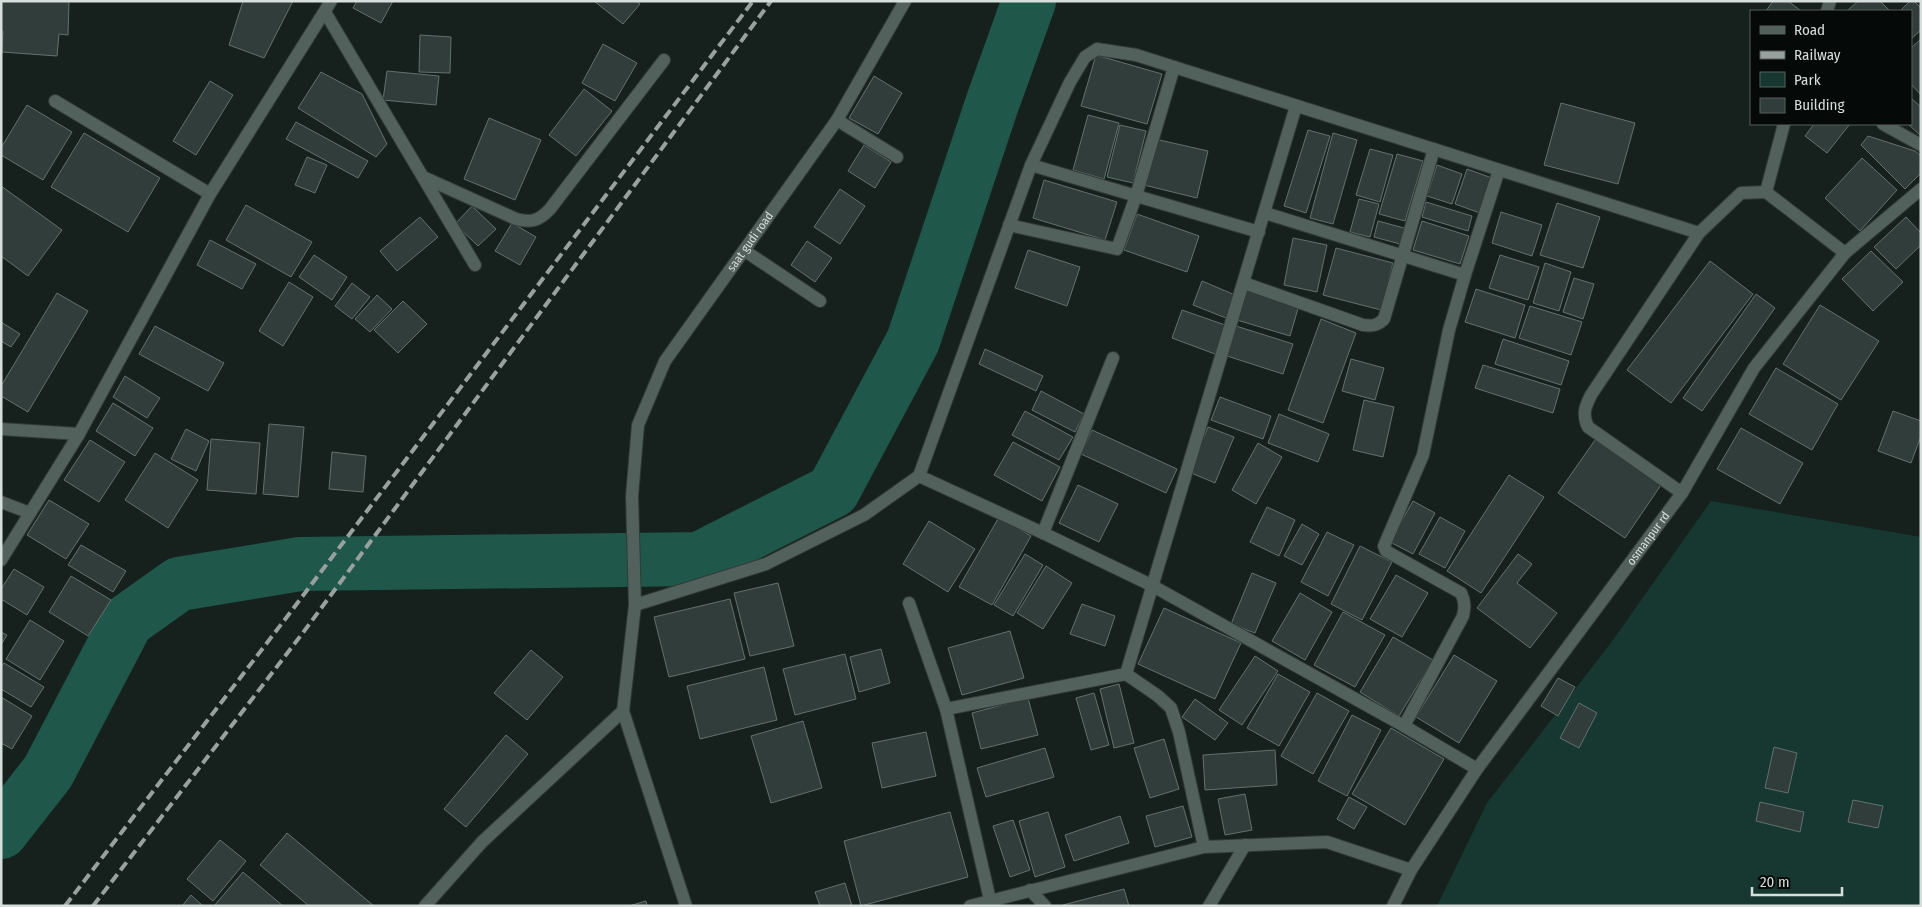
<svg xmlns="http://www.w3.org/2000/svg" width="1922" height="907" viewBox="0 0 1922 907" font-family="'Fira Sans Condensed',sans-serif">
  <rect width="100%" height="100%" fill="#16211e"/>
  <!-- green -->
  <path fill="#163830" d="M1711,501L1921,537V906H1437L1487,803L1613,640Z"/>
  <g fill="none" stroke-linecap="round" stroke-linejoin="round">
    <!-- river -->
    <path stroke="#20574b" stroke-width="54" d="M1,832L48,772L127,621L179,584L300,564L699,559L833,491L913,341L992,104L1029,1"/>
  </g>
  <!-- building -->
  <path fill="#313d3a" stroke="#63716d" d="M1,1H69L68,35L59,34L57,56L2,52L3,31H1Z
    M243,1H293L264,58L229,45Z
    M357,1H393L381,23L353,8Z
    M594,1H636L640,4L623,24Z
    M1773,1H1788L1801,11H1766Z
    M1858,1H1880L1890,11H1847Z
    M1910,1H1914L1921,8V30L1911,39V11H1900Z
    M420,35L451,37L450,73L419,72Z
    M1921,39V95L1911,84V48Z
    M603,44L637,63L615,101L582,83Z
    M1096,55L1162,74L1147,124L1081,106Z
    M387,71L439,76L436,105L383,100Z
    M321,72L362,94L387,144L376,157L298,108Z
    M874,76L902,93L878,134L849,118Z
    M210,81L233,95L196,155L173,141Z
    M584,89L612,111L576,156L549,135Z
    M1911,98L1921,107V136L1908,124H1911Z
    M1561,103L1635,123L1618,184L1544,165Z
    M27,105L72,132L43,180L1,155V148Z
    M1088,115L1119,123L1104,179L1073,170Z
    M489,118L541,140L515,200L464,179Z
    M296,122L368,161L358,178L286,139Z
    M1814,124H1850L1827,153L1805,136Z
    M1120,125L1146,131L1133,183L1107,177Z
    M1308,130L1330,136L1306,213L1284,206Z
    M84,133L160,178L128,232L51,187Z
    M1333,133L1357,140L1333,224L1310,218Z
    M1868,136L1915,151L1921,156V173L1905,189L1861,145Z
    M1155,139L1208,151L1197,198L1144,185Z
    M864,145L891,162L875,188L848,171Z
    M1370,149L1393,155L1380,202L1356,195Z
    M1397,154L1423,161L1405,221L1379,214Z
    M307,157L327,165L315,193L295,185Z
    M1862,158L1897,190L1860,231L1825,198Z
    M1437,165L1462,174L1452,204L1427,196Z
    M1467,169L1492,178L1480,213L1455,204Z
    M1044,180L1117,202L1105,240L1033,218Z
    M1,186L62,230L28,276L1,256Z
    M840,189L865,206L840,244L814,227Z
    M1359,199L1379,204L1370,237L1350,232Z
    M1426,202L1472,216L1468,231L1422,217Z
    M1557,203L1600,217L1583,268L1540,255Z
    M246,205L312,242L291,277L226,240Z
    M472,206L496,229L478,246L455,224Z
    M1501,212L1542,225L1532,256L1492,243Z
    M1137,214L1199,236L1187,272L1124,250Z
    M420,217L438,237L397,271L380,251Z
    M1906,217L1921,233V245L1896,269L1874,247Z
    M1378,221L1404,228L1400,244L1374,237Z
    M1422,221L1469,236L1460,264L1413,250Z
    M512,223L536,237L520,265L495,251Z
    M1293,238L1327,245L1317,292L1284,285Z
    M210,240L256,264L242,289L197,265Z
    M807,241L832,258L815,282L791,265Z
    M1336,248L1393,263L1381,310L1323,295Z
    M1028,250L1080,267L1067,306L1015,288Z
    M1871,251L1903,282L1873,311L1842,279Z
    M314,255L347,277L332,300L299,277Z
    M1500,255L1539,267L1528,300L1489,288Z
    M1710,261L1753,294L1671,403L1627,370Z
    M1545,263L1571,272L1559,311L1533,303Z
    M1574,278L1594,284L1583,319L1563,312Z
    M1202,281L1235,295L1226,318L1193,305Z
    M289,282L313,297L283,346L259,331Z
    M352,283L370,297L352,319L335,306Z
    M1476,289L1525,305L1515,338L1465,322Z
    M1246,290L1299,305L1290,336L1237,320Z
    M57,293L88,311L28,412L1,396V386Z
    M1756,294L1775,308L1702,411L1683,398Z
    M377,295L392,309L370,332L355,319Z
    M403,301L427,324L398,353L374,330Z
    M1820,305L1879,341L1841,400L1783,364Z
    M1530,306L1582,322L1571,355L1519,338Z
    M1182,310L1225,325L1215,354L1172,338Z
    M1321,319L1356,333L1323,423L1288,410Z
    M1,322L20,334L11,347L1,341Z
    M155,326L224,363L208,391L139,354Z
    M1236,326L1293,344L1283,374L1227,356Z
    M1503,339L1569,361L1561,385L1495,364Z
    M985,349L1043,376L1036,391L979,364Z
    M1351,359L1384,368L1375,400L1342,391Z
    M1483,365L1560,389L1553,413L1475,388Z
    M1776,368L1838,404L1812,450L1749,414Z
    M125,376L160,398L147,418L113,397Z
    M1041,391L1084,414L1075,432L1032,410Z
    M1220,397L1271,416L1263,439L1211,420Z
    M1364,400L1394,407L1383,457L1353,450Z
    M113,403L153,428L135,456L96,431Z
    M1025,411L1073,437L1059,460L1012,435Z
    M1893,411L1921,421V436L1911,463L1878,451Z
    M1279,414L1329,434L1318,462L1268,443Z
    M269,424L304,427L298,497L263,494Z
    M1208,427L1234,437L1215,483L1189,472Z
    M1741,428L1803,463L1780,504L1717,469Z
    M186,429L209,441L196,471L171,459Z
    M1092,430L1177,469L1166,493L1081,454Z
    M211,439L260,443L256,494L207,490Z
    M90,440L125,462L99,502L64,480Z
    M1595,440L1661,485L1625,538L1558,493Z
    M1013,442L1060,467L1042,501L994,475Z
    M1258,443L1282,457L1256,504L1232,490Z
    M332,452L366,456L363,492L329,489Z
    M155,453L198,480L168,528L125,500Z
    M1509,475L1544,497L1481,593L1447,571Z
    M1078,485L1118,504L1099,542L1059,523Z
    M49,500L89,524L66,559L27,535Z
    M1413,501L1435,513L1413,554L1390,542Z
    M1267,507L1295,520L1279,556L1250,542Z
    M999,517L1031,536L992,605L959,587Z
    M1440,517L1465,531L1445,568L1419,554Z
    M929,521L975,549L948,592L903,564Z
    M1302,524L1319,534L1302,565L1284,556Z
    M1327,532L1354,545L1328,596L1301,582Z
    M81,545L126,571L113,592L68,565Z
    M1360,546L1392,562L1362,620L1331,604Z
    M1025,554L1043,565L1013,616L994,605Z
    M1518,554L1532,564L1517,583L1557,613L1530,648L1477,608Z
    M1046,566L1072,583L1043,629L1017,613Z
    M14,569L44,587L27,615L1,599V589Z
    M1252,573L1276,583L1255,633L1231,624Z
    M1396,575L1428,593L1402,637L1370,619Z
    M71,576L111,600L88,636L49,612Z
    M778,583L794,646L750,656L734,593Z
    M1300,593L1332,612L1305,660L1272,641Z
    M730,599L745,659L669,677L654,617Z
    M1082,604L1115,616L1105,646L1070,634Z
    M1164,608L1241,643L1215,699L1138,664Z
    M1343,612L1385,635L1355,687L1314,665Z
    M30,620L64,641L40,680L6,659Z
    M1010,631L1024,678L962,695L948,648Z
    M1,632L7,635L1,645Z
    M1393,637L1433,660L1399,716L1360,692Z
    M881,649L890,683L859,692L850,657Z
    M531,650L563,677L527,720L494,693Z
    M845,654L856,699L795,715L783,669Z
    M1454,655L1497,681L1459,743L1416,717Z
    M1255,656L1278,671L1242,725L1219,710Z
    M4,663L44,687L31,707L1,689V667Z
    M764,667L777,720L700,739L687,686Z
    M1278,674L1310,692L1279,746L1247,728Z
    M1558,678L1575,687L1558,716L1541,706Z
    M1119,684L1134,743L1114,748L1100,689Z
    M1094,693L1109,745L1091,750L1076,698Z
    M1317,693L1349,711L1313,774L1281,756Z
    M1,697L32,716L12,749L1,743Z
    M1028,698L1038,735L981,749L972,713Z
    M1195,699L1228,723L1215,740L1182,717Z
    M1579,703L1597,713L1579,748L1560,738Z
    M1352,715L1381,730L1347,796L1318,781Z
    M803,721L822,788L771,803L751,736Z
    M1391,728L1444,759L1405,825L1352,794Z
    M926,732L936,776L882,788L872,743Z
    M506,735L528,754L466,827L444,809Z
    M1164,739L1179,789L1150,798L1134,748Z
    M1774,747L1797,753L1788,793L1765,788Z
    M1045,748L1054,777L986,797L977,768Z
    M1275,750L1277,785L1205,790L1203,755Z
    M1245,794L1252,830L1225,835L1218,799Z
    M1349,797L1367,807L1354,829L1337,819Z
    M1853,800L1883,806L1878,828L1848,822Z
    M1760,802L1804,812L1800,832L1756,821Z
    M1183,806L1192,837L1155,847L1146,816Z
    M950,812L968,877L861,906L844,841Z
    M1048,812L1065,867L1035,877L1019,821Z
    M1120,816L1129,843L1074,861L1065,835Z
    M1013,820L1030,870L1010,877L993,826Z
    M287,833L374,906H309L260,865Z
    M220,840L246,861L213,901L187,879Z
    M243,872L283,906H214Z
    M845,883L852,906H820L815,892Z
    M1124,889L1129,906H1063V905Z
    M191,895L203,906H182Z
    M646,901L647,906H629Z"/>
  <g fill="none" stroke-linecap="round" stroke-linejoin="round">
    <defs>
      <g id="minor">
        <path d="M1827,11L1830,1"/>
        <path d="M325,12L475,265"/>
        <path d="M55,101L210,194"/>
        <path d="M837,120L897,157"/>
        <path d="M1883,124L1921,145"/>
        <path d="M1031,165L1259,232"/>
        <path d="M423,177L516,219C531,223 539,221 550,209L664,60"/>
        <path d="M1766,192L1845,253"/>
        <path d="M1265,213L1465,275L1499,170"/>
        <path d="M1009,225L1117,249L1136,196L1174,67"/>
        <path d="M745,251L820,301"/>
        <path d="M1244,283L1363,325C1372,326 1377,326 1384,319L1434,149"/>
        <path d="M1,429L79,434"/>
        <path d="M919,476L1043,533L1151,585L1404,726L1477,769"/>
        <path d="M1682,493L1588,427C1582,414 1585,407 1591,395L1699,233L1741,193L1766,192L1784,124"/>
        <path d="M1,502L30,513"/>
        <path d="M1043,533L1113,358"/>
        <path d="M1,560L79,434L210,194L331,1"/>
        <path d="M909,603L946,709L990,900"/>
        <path d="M635,605L766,564L864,515L919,476L1031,165L1070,82L1085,57L1097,49L1136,55L1699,233"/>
        <path d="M1126,674L1158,696L1171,708L1179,732L1204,847"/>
        <path d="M946,709L1126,674L1296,106"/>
        <path d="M1404,726L1463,616C1465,607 1465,601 1461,593L1386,551L1384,546L1423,455L1449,330L1465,275"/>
        <path d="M1030,890L1045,906"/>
        <path d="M425,906L482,842L623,711"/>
        <path id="s1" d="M686,906L623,711L635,605L632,496L638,425L665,361L837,120L905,1"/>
        <path d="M970,906L1204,847L1327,842L1411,870"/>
        <path d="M1209,906L1245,845"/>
        <path id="s2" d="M1393,906L1411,870L1477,769L1682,493L1754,368L1845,253L1921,189"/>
      </g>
    </defs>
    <!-- minor casing -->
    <use href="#minor" stroke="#323a37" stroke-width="14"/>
    <!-- minor -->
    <use href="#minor" stroke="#53615d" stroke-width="12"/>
    <!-- rail -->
    <path stroke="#98a19e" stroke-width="4" stroke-dasharray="10 5" stroke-linecap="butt" d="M65,906L283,622L753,1
      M93,906L302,634L771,1"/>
  </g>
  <g text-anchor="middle" stroke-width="5" stroke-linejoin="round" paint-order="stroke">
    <!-- street labels -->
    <g font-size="12" fill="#d7dfdc" stroke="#050a08">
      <text dy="4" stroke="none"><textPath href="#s1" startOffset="708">saat gudi road</textPath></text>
      <text dy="4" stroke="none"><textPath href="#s2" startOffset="448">osmanpur rd</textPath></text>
    </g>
  </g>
  <!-- border -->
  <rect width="1922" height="907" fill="none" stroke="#d7dfdc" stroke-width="5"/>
  <!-- legend -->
  <rect x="1750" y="10" width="162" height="115" fill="#050a08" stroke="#595f5d"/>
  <rect x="1760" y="26" width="25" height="8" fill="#53615d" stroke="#595f5d"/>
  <text x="1794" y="35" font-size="15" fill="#d7dfdc">Road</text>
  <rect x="1760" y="51" width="25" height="8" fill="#98a19e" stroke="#595f5d"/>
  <text x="1794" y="60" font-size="15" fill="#d7dfdc">Railway</text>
  <rect x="1760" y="72" width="25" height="15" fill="#163830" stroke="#595f5d"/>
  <text x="1794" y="85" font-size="15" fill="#d7dfdc">Park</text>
  <rect x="1760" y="98" width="25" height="15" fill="#313d3a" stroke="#595f5d"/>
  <text x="1794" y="110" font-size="15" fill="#d7dfdc">Building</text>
  <!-- scale -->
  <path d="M1752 887v8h90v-8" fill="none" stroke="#d7dfdc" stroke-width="2.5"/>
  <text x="1760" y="887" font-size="15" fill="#d7dfdc" stroke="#050a08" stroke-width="4" paint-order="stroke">20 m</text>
</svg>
